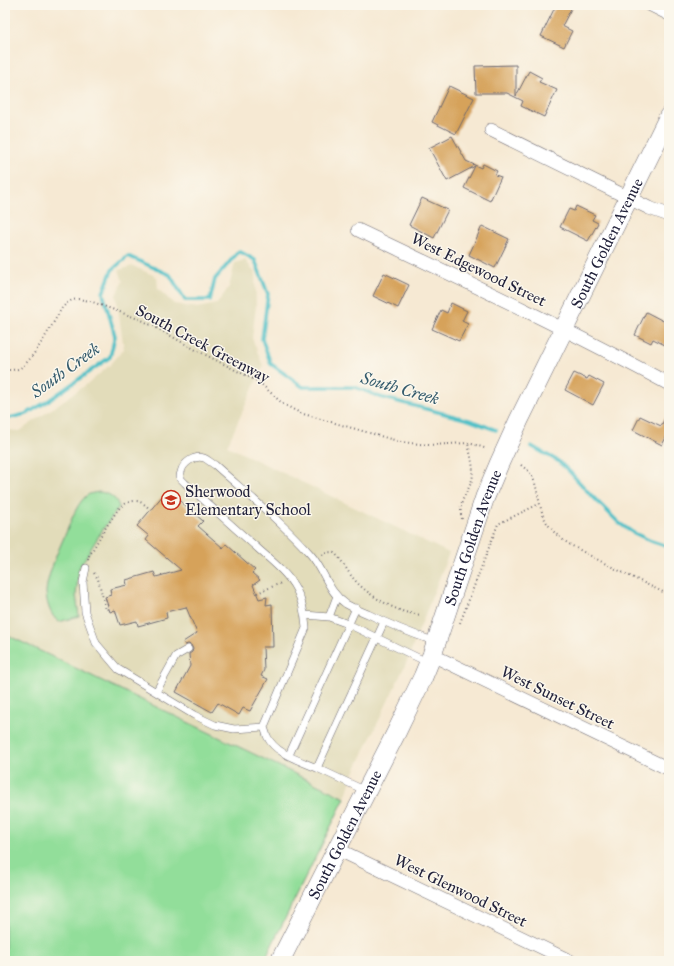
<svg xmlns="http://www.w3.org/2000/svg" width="674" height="966" viewBox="0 0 674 966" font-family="'IM FELL Great Primer',serif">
  <rect width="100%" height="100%" fill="#fbf7ec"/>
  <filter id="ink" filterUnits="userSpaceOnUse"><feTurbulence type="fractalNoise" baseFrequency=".025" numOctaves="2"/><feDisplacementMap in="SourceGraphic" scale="8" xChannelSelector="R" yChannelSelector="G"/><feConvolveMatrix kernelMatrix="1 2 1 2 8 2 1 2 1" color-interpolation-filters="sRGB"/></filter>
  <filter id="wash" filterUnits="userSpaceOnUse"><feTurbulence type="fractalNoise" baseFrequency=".012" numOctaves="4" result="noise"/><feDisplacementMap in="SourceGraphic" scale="16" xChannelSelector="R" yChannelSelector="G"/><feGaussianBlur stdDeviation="0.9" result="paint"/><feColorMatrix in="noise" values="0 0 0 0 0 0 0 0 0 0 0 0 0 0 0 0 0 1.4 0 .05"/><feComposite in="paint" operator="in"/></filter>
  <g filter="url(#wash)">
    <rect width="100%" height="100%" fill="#f6e9d3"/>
    <!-- built -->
    <path fill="#e2dcba" d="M245,260L255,273L256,306L252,338L263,366L227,446L449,553L407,661L352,777L345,798L5,634V430L20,431L90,382L110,365L124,349L116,295L123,281L119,270L133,266L157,277L158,289L174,304L197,308L217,304L229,287L235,263Z"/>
    <!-- green -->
    <path fill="#92de9a" stroke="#5a806a" d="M99,492C109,493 116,497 119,507L103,529L79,568L76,595L79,616L59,622C50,616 46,601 46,591C48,573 58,551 65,535C71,522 75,507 85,497C89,493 94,493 99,492Z
      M5,634L345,798L264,961H5Z"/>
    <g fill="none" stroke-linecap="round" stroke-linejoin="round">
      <!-- stream -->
      <path stroke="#53c1c8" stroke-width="3.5" d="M5,419L26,414L48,401L110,357L115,336L103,293L112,270L128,256L170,275L185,300H210L215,279L239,251L255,260L268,294L262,339L271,364L303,387H355L380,397L469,420L496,430
        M531,446L558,461L569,471L590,494L619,523L632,532L651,541L669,547"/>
    </g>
    <g id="blocks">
      <!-- building -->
      <path fill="#d6a25a" d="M556,5H573L562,26L572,31L564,47L541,36Z
        M516,65V96L529,71L542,78L539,82L557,90L544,117L521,106L523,101L507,93H476L475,66Z
        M449,86L474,98L456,134L432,122Z
        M452,136L466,161L481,168L483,164L497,171L495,175L501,177L490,201L464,188L475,166L447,181L429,148Z
        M422,198L448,210L434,238L409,225Z
        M576,206L595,215L592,220L598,223L588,241L560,227L569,209L574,211Z
        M482,226L509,239L495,268L469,255Z
        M384,273L409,285L398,308L373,296Z
        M451,303L467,311L462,321L468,324L459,341L432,329L441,310L447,313Z
        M646,312L669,324V347L653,339L651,343L635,335Z
        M574,373L587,379L589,376L604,384L593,405L565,390Z
        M669,410V432L662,445L633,430L640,416L661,426Z
        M164,494L177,505L180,501L203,521L198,526L223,548L226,544L255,570L252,573L260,580L253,585L259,599L267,597L266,605L272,604L273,647H263L264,670L261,676L268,679L250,711L243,708L239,715L218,703L212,712L176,692L190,666L189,654L192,652L193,649L191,645L188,644L185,645L183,642L197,633L186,607L166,612L167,618L138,626L137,621L120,625L115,610L110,612L105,597L111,595L110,589L127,585L126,580L154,572L156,577L181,570L146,540L149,536L137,526Z"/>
    </g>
  </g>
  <g filter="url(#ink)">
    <use href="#blocks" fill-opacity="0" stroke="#6c6870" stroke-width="1"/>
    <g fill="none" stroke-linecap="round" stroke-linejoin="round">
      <defs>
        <path id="lane" d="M86,568L83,582L85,612L96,643L118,669L194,715L215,725L234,729L264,727
          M305,615L329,617L348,624L429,663
          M329,617L337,596
          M384,622L317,768C301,761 275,754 267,736C266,733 265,730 264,727L306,628C305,615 303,602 296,589C287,572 268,558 254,545C231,525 208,504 185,483L180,478C180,476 180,474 181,472C183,463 194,455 204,458C207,459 211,463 215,465C247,494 282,522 311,555C325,571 327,591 346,604C353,608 361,611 368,614C390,625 413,634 436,642
          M156,692L176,656L188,649
          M289,755L356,608
          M317,768L366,791"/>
        <path id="street" d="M651,5L669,14
          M491,130L649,208L669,215
          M358,230C463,280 567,329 669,384
          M432,655L669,769
          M337,849L570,961"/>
        <g id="secondary">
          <path id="s1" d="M280,961L396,733L423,677L432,655L485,497L499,464L519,420L669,116"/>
        </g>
      </defs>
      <!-- lane casing -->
      <use href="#lane" stroke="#6c6870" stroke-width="8"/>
      <!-- street casing -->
      <use href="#street" stroke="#6c6870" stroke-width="14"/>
      <!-- secondary casing -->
      <use href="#secondary" stroke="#6c6870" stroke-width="20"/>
      <!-- path -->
      <path stroke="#6c6870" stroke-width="2" stroke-dasharray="1 3" stroke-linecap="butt" d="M5,370C9,370 14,370 18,369C31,365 54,321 62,308L67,303L72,300L78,299L90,301L144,321L196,350L259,382L283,404L300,413L401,442L429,445L468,443L476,445L487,449
        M521,465C524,468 528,470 530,473C540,487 537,512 550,527C560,541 575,547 589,555C615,569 642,582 669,595
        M462,519C457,502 467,495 472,480C475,469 470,454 468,443
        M322,555C327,553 329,551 334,553C341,558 347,571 353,578C364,592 386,605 402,611C408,613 415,614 421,615
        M88,560L89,556C97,543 104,529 113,517C116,512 119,508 123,505C126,503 131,501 135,501C142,501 146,506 151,510
        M94,573L98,579L106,610L109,609
        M257,593L281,583
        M460,623L498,524L539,504"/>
      <!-- lane -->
      <use href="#lane" stroke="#fff" stroke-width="7"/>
      <!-- street -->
      <use href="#street" stroke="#fff" stroke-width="13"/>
      <!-- secondary -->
      <use href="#secondary" stroke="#fff" stroke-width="19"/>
    </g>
  </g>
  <!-- icons -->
  <defs>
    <symbol id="school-ring" viewBox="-11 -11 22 22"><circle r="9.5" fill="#fbf7ec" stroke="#c8321e" stroke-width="1.5"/><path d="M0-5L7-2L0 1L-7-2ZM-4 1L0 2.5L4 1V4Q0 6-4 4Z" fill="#c8321e"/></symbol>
  </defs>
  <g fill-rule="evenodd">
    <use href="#school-ring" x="160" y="489" width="22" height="22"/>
  </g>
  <g text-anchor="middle" stroke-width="3" stroke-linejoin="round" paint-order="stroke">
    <!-- street labels -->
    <g font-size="16" fill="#22223b" stroke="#fbf7ec">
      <text dy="6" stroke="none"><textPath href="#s1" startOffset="790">South Golden Avenue</textPath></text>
      <text transform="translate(479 269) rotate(26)" y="6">West Edgewood Street</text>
      <text transform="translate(203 343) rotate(28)" y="6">South Creek Greenway</text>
      <text dy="6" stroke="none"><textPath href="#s1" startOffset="466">South Golden Avenue</textPath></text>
      <text transform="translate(558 697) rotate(26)" y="6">West Sunset Street</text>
      <text dy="6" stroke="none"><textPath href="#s1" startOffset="142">South Golden Avenue</textPath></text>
      <text transform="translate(461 890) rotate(26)" y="6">West Glenwood Street</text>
    </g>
    <!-- poi labels -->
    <g font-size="16" fill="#22223b" stroke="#fbf7ec" text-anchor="start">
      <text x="185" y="497">Sherwood<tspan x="185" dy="18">Elementary School</tspan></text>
    </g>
    <!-- water labels -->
    <g font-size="17" font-style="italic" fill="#335a6c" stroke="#fbf7ec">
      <text transform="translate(65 370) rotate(-36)" y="6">South Creek</text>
      <text transform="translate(400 388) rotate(16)" y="6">South Creek</text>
    </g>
  </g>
  <!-- margin -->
  <rect width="674" height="966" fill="none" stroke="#fbf7ec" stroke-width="20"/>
</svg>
